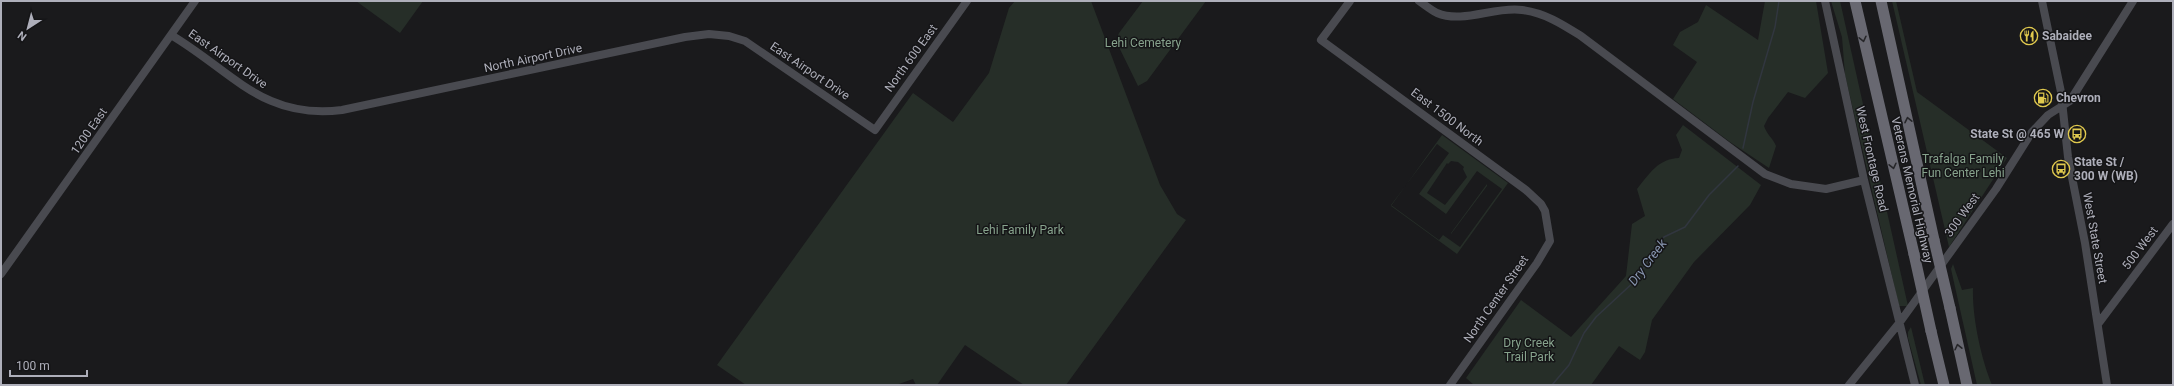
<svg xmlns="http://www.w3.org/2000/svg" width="2174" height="386" viewBox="0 0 2174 386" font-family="Roboto,sans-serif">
  <rect width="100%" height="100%" fill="#1a1a1c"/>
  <!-- green -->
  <path fill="#262e28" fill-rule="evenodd" d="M356,1H423L400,33Z
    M1015,1H1091L1160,185L1177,214L1186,220L1066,385H1024L965,345L937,385H916L913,379L896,385H746L717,365L913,93L953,122L989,73L1009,8Z
    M1143,1H1206L1147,81L1138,86L1116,41L1119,33Z
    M1765,1H1816L1828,73L1805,98L1788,92L1768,118L1764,126C1767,135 1773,138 1776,146L1769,168L1730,142L1673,99L1697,62L1673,45L1680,32L1698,22L1706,5L1758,40Z
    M1831,1H1840L1908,306H1899L1845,75L1842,37Z
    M1892,1H1896L1917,92L2007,158L1949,247Z
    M1683,125L1761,185L1750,205L1694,262L1652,320L1645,352L1640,360L1619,346L1591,385H1474L1466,378L1521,300L1571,337L1626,276L1632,224L1645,216L1637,189C1650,173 1658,159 1679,158L1682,150L1676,135Z
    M1442,135L1508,183L1457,254L1391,206ZM1437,144L1449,153L1419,194L1446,214L1477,171L1502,189L1460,247L1443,235L1439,240L1391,205ZM1451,161L1458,162L1464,167L1463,169L1467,177L1445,205L1427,193L1447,163L1448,164Z
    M1487,184V186L1451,234V233Z
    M1953,264L1962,290L1973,288C1972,317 1981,358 1992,385H1977L1951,269Z
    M1911,327L1925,385H1921L1908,338V332Z"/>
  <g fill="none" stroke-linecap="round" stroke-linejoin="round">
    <!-- stream -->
    <path stroke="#31363f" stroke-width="1.5" d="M1743,148L1753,102L1775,27L1779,1
      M1552,385L1569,365L1584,333L1596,317L1636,280L1664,237L1685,227L1709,195L1738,166"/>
    <!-- secondary -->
    <path stroke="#494a50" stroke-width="8" d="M1350,1L1321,40L1526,190L1541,204L1545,211L1550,241L1537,263L1450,385
      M1419,1C1425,5 1431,10 1437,13C1463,24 1495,6 1522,10C1545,13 1562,24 1581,36L1765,174L1791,184L1826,189L1864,180
      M1825,1L1864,180L1915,385
      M2042,1L2061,92L2068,157L2085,243L2107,385
      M171,35C232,71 263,120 342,110L685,37L709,34L729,36L745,41L875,130L967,1
      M1,274L195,1
      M2098,324L2173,224
      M1849,385L1900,322L1996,189L2032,132L2048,115L2070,101L2133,1"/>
    <!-- highway -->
    <path stroke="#686871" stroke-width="11" d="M1855,1L1914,254
      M1881,1L1934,240
      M1950,308L1967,385
      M1931,331L1944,385"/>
    <!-- highway-bridge -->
    <path stroke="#686871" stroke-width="11" d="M1934,240L1950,308
      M1914,254L1931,331"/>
  </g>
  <!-- one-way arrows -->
  <defs><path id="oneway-chevron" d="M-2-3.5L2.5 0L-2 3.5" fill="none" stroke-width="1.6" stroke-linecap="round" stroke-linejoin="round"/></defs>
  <g stroke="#262629">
    <use href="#oneway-chevron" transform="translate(1863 39) rotate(77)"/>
    <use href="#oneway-chevron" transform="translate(1908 120) rotate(-102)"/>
    <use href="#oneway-chevron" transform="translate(1893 166) rotate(77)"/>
    <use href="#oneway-chevron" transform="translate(1958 347) rotate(-103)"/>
  </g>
  <!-- icons -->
  <defs>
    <symbol id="restaurant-ring" viewBox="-11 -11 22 22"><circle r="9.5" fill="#151517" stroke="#e0c94e" stroke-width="1.5"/><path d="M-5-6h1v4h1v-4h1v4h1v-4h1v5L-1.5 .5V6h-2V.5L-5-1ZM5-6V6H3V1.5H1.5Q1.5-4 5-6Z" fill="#e0c94e"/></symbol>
    <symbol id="fuel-ring" viewBox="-11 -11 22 22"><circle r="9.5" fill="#151517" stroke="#e0c94e" stroke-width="1.5"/><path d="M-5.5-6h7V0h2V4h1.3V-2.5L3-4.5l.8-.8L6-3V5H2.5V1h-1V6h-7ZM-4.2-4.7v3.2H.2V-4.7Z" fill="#e0c94e"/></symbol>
    <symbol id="bus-ring" viewBox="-11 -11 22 22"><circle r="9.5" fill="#151517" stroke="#e0c94e" stroke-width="1.5"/><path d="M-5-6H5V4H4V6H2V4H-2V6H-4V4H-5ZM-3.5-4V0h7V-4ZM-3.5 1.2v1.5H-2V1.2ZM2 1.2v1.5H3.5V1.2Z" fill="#e0c94e"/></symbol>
  </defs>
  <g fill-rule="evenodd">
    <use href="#restaurant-ring" x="2019" y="26" width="20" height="20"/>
    <use href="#fuel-ring" x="2033" y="88" width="20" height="20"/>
    <use href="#bus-ring" x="2067" y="124" width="20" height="20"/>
    <use href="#bus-ring" x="2051" y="159" width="20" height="20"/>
  </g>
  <g text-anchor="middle" stroke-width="3" stroke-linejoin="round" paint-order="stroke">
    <!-- poi labels -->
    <g font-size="12" font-weight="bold" fill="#aeafba" stroke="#151517" text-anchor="start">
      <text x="2042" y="40">Sabaidee</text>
      <text x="2056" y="102">Chevron</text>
      <text x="2064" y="138" text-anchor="end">State St @ 465 W</text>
      <text x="2074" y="166">State St /<tspan x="2074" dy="14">300 W (WB)</tspan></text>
    </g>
    <!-- park labels -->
    <g font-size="12" fill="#87a38d" stroke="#151517">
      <text x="1143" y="47">Lehi Cemetery</text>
      <text x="1963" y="163">Trafalga Family<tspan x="1963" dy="14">Fun Center Lehi</tspan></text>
      <text x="1020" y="234">Lehi Family Park</text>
      <text x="1529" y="347">Dry Creek<tspan x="1529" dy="14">Trail Park</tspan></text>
    </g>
    <!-- street labels -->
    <g font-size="12" fill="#aeafba" stroke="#151517">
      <text transform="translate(533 58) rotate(-12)" y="4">North Airport Drive</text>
      <text transform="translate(911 58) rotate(-54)" y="4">North 600 East</text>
      <text transform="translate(228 59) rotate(35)" y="4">East Airport Drive</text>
      <text transform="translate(810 71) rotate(34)" y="4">East Airport Drive</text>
      <text transform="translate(1447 117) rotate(37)" y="4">East 1500 North</text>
      <text transform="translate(89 131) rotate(-55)" y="4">1200 East</text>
      <text transform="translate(1872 159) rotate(77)" y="4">West Frontage Road</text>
      <text transform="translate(1912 190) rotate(77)" y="4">Veterans Memorial Highway</text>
      <text transform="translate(1962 215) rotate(-54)" y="4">300 West</text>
      <text transform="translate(2095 238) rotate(80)" y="4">West State Street</text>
      <text transform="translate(2140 248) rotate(-53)" y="4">500 West</text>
      <text transform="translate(1496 299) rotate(-55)" y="4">North Center Street</text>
    </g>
    <!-- water labels -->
    <g font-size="13" font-style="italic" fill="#8997b1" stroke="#151517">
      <text transform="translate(1647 262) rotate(-53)" y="5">Dry Creek</text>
    </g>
  </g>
  <!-- border -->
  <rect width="2174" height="386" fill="none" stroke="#aeafba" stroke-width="4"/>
  <!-- north arrow -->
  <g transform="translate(28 28) rotate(216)" stroke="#151517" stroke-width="3" paint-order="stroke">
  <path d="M0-3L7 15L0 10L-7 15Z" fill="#aeafba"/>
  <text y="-6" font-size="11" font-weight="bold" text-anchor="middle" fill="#aeafba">N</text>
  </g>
  <!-- scale -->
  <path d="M10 370v6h77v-6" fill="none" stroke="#aeafba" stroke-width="2"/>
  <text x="16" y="370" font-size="12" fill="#aeafba" stroke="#151517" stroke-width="3" paint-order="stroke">100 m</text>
</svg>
